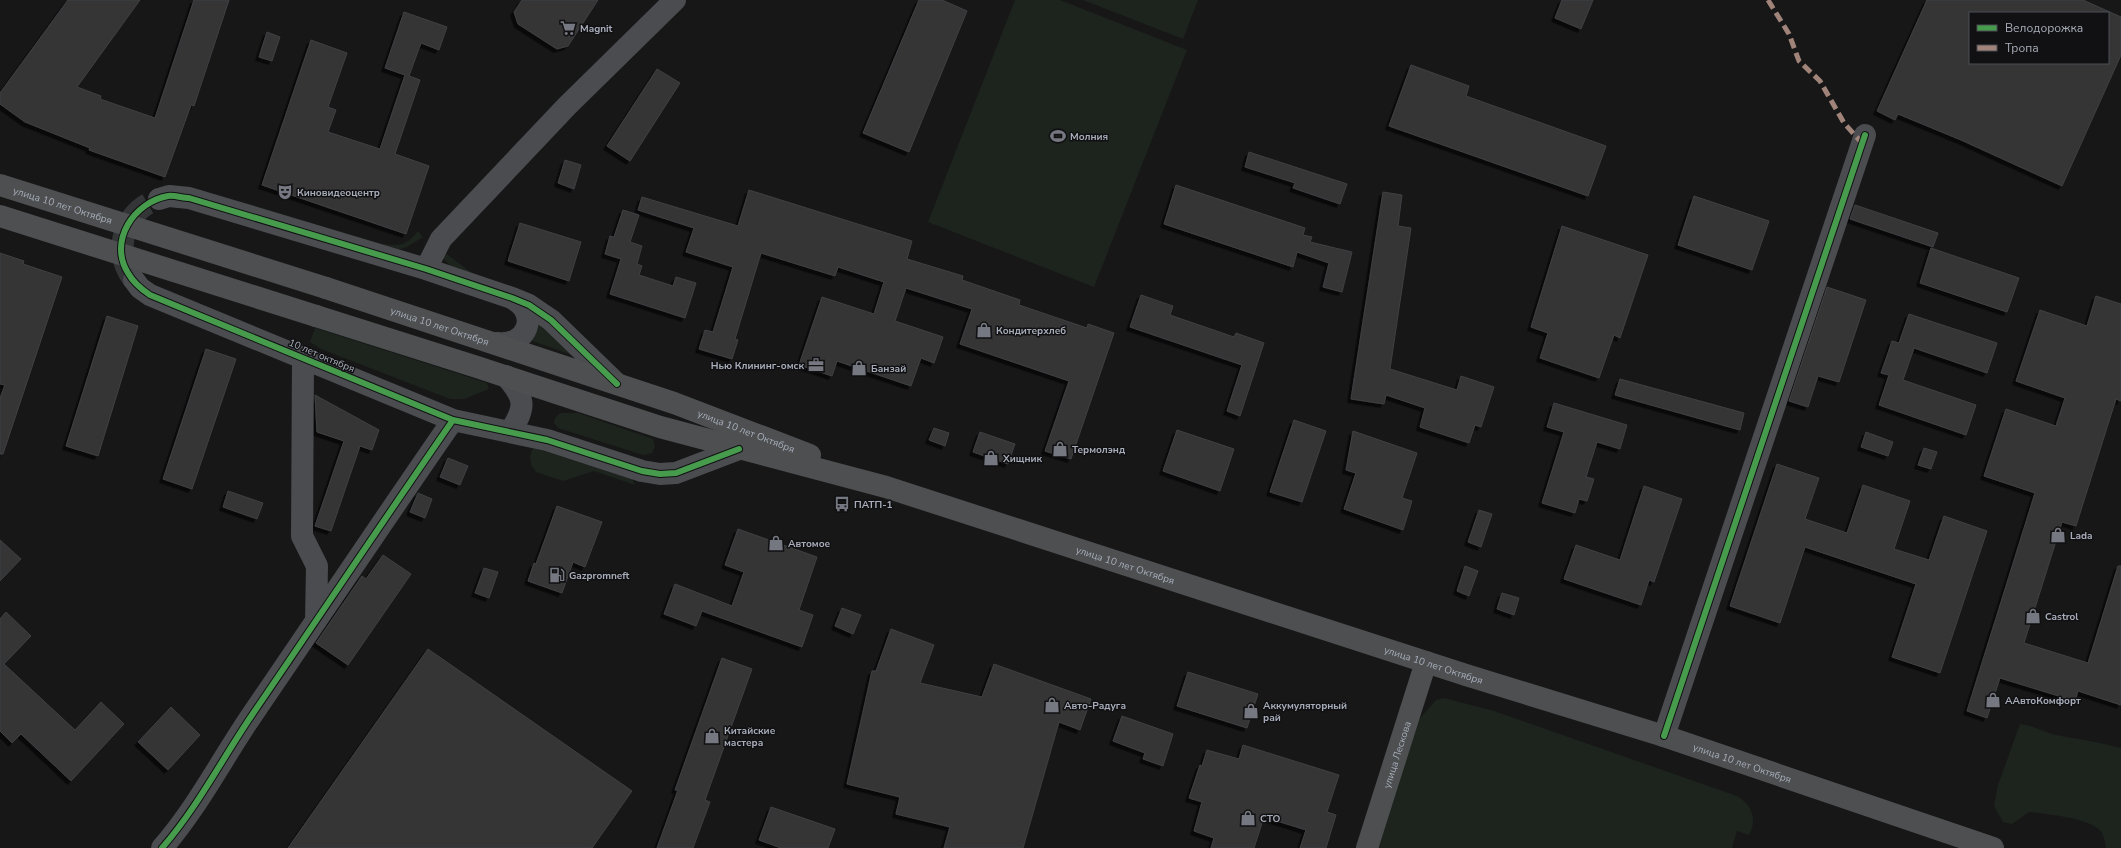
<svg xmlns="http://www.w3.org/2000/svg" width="2121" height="848" viewBox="0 0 2121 848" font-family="'Nunito Sans',sans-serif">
  <defs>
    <filter id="shadow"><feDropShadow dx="-3.5" dy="3.5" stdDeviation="0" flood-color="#0009"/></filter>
  </defs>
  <rect width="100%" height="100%" fill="#171717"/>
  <!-- green -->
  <path fill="#1c241d" d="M1015,0H1060L1187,50L1094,287L928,222Z
    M1083,0H1198L1183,39Z
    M246,203L382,244C400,246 406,246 418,231L423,237L407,247L396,250L247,208Z
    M444,254L448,255L480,279L452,268L443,258Z
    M531,323H539L565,349L575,356L532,341Z
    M315,328L487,383L489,389L464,399H450L321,349L310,342Z
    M560,413H578L653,439L655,446L652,453L643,455L558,428L554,423L555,418Z
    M535,448L632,479L635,485L594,471L563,481L536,472L531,465L530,457L532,450Z
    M1444,698L1494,711L1737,796C1751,804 1758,819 1749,835L1737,831L1732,848H1374L1414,725L1436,700Z
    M2020,724C2033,725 2043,732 2056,735C2077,739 2099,742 2121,748V848H2106C2105,843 2104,837 2102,833C2093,818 2045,814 2029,812L2012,824L2003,822L1994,806L1998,785Z"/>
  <!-- building -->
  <path fill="#353536" stroke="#3f4043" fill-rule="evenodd" filter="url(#shadow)" d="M68,0H140L77,87L101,96L100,99L155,118L194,0H229L194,106L191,105L165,177L89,150L90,148L25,122L0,104V93Z
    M522,0H598L568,46L557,49L518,24L514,12Z
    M919,0H942L967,11L909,152L863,133Z
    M1562,0H1593L1581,29L1555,18Z
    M1927,0H2083L2121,17V55L2062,186L1961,140L1898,114L1895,120L1877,111ZM1970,13H2108V63H1970Z
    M404,12L447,27L439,50L421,43L409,76L420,80L395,154L429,166L406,234L262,185L311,40L347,53L328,107L336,110L328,132L380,149L405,75L385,68Z
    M267,32L280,37L272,61L259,57Z
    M1411,65L1469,86L1466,96L1606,146L1588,196L1389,126Z
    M657,69L680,83L630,161L607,146Z
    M1249,152L1347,184L1340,204L1293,188L1295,183L1245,167Z
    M565,160L581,165L574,189L558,183Z
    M1176,185L1305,228L1303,235L1312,237L1310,242L1352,252L1342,292L1323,287L1329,263L1297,252L1293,267L1164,224Z
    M749,190L912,241L907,259L963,276L962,280L1020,300L1019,305L1087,328L1088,324L1114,333L1071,459L1045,451L1069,381L960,344L972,309L906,288L895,321L943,337L934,363L921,358L911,386L837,361L832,376L799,365L822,297L874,314L884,282L838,267L835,276L761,253L735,339L738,340L732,359L699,349L705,330L713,332L733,267L686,252L694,228L638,210L642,197L738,226Z
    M1383,192L1402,195L1398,226L1411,228L1390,369L1457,390L1461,376L1494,387L1481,427L1475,425L1469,443L1420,427L1425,408L1386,395L1384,404L1351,399Z
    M1694,196L1769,221L1752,270L1678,245Z
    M1855,205L1938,233L1933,247L1850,219Z
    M623,210L639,215L630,242L642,246L637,264L642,266L639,275L673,286L676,277L696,283L685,318L610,294L621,259L605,254L610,236L614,237Z
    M520,223L581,242L569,281L508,261Z
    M1562,226L1648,255L1620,338L1614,335L1599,378L1540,358L1548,333L1531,327Z
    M1931,248L2019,278L2007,312L1920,283Z
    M0,253L24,261L23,264L62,277L3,454H0V398L5,385L0,384Z
    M1827,287L1866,300L1839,382L1818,376L1808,407L1789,401Z
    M1141,295L1173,306L1170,315L1234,337L1236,333L1264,343L1240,416L1227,411L1242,365L1130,327Z
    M2096,296L2121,304V401L2116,399L2076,526L2062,522L2024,643L2088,663L2118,566H2121V705L2078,691L2075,701L2000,678L1987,718L1967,711L2035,493L1984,476L2006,409L2056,426L2065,398L2016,381L2040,310L2087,326Z
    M1909,314L1997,343L1987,373L1914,348L1903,380L1976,405L1966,435L1879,405L1889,375L1881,373L1888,353L1892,341L1899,343Z
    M107,316L138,326L98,456L66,446Z
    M206,349L236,359L192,489L163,479Z
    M1620,379L1744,413L1740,430L1615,395Z
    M315,395L379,430L372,450L360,446L331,531L315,526L344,441L317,432Z
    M1554,403L1627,425L1620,449L1597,442L1586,477L1594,479L1587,501L1579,499L1575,513L1542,503L1564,432L1547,427Z
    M1294,420L1326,431L1302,502L1270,492Z
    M934,428L949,433L945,446L929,440Z
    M1177,430L1234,449L1220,491L1163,471Z
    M1353,431L1417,453L1402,498L1412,501L1403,530L1344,509L1356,473L1346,470Z
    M980,432L1015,444L1008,464L973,452Z
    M1866,432L1893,442L1888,456L1861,447Z
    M1924,448L1937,452L1931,469L1918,465Z
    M448,458L468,466L460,485L440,477Z
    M1777,464L1819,478L1805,519L1847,533L1863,485L1910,501L1894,549L1929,560L1944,516L1987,531L1940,673L1892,657L1916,584L1805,547L1780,623L1730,606Z
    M1644,486L1682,499L1654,582L1649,580L1641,605L1564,579L1576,545L1620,560Z
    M228,491L263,503L257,519L223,507Z
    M418,493L432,499L425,518L410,512Z
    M557,506L602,522L585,567L573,562L562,593L528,581L534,563L536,564Z
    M1479,510L1492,514L1481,547L1468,542Z
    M738,529L817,557L799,610L813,615L802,647L702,611L696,626L664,614L675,584L732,606L744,572L725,565Z
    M0,540L21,559L0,581Z
    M383,555L411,574L348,665L316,643L362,576L366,579Z
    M1465,566L1478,571L1469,596L1457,591Z
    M484,568L498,572L489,598L475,593Z
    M1502,593L1519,598L1514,615L1497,609Z
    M842,608L861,615L853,634L835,626Z
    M6,612L31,636L4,664L75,730L101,702L124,724L71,781L21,734L12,743L0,731V619Z
    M891,629L934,645L920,683L982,697L994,664L1091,699L1080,730L1059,722L1023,848H944L950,827L896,814L900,797L847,784L872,671H876Z
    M428,649L632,791L592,848H288Z
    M722,658L752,669L705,800L710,802L693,848H657L678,790H675Z
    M1188,672L1258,694L1247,728L1177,706Z
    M171,707L200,735L168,770L138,742Z
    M1122,716L1173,734L1163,766L1143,759L1145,753L1113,741Z
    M1243,745L1339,775L1327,812L1336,815L1326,848H1300L1306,830L1264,817L1254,848H1211L1214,838L1194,831L1202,802L1189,798L1200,765L1202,766L1207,750L1239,759Z
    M771,807L835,829L828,848H781L759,840Z"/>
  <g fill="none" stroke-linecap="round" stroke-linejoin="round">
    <!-- minor-tunnel -->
    <path stroke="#343537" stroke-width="22" stroke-dasharray="22 11" stroke-linecap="butt" d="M134,280C111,252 124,209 159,199"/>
    <!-- minor -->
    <path stroke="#4a4c50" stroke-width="22" d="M159,199L169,196L189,198L426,269L512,298L529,305L551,320L617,384
      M426,269L441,239L567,106L675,0
      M134,280L140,288L150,295L453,420L547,440L642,471L660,474L676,473L739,449
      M497,343C527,347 540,314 513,299
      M303,358L302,536L317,566L316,621
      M506,376C526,399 526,407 510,432
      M1664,736L1865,135
      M162,848C197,808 222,759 252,715C319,617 385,518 453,420"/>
    <!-- major -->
    <g stroke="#4d4f51" stroke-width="22">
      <path id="s1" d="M326,288L674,403L810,455"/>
      <path id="s2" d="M316,316L477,367L660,427L886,487L1466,675L1664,736L1993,848"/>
      <path id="s3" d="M1367,848L1426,662"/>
    </g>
    <!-- major-bridge -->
    <g stroke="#4d4f51" stroke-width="22">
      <path id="s4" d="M0,185L326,288"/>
      <path d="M0,216L316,316"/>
    </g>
    <!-- quiet -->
    <path stroke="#a18479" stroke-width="5" stroke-dasharray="10 5" stroke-linecap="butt" d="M1768,0L1789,34L1799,61L1820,81L1844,123L1862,143"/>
    <defs>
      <path id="cycleway" d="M617,384L551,320L529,305L512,298L426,269L189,198C183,198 174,195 168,196C134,202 108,241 128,273C133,282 141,289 150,295L453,420L547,440L642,471L660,474L676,473L739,449
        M1664,736L1865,135
        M162,848C197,808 222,759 252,715C319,617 385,518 453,420"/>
    </defs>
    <!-- cycleway casing -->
    <use href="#cycleway" stroke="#111113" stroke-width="8"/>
    <!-- cycleway -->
    <use href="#cycleway" stroke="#469c4c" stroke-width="6"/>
  </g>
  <!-- icons -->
  <defs>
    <symbol id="supermarket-bare" viewBox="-9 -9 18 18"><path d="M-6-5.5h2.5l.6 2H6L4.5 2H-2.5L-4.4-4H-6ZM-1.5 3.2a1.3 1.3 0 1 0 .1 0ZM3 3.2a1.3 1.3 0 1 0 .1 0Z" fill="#757880" stroke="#111113" stroke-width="2.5" paint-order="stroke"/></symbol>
    <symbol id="stadium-bare" viewBox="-9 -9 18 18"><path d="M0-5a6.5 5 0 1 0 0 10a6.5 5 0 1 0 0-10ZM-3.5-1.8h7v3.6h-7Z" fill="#757880" stroke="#111113" stroke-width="2.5" paint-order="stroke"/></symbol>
    <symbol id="theatre-bare" viewBox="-9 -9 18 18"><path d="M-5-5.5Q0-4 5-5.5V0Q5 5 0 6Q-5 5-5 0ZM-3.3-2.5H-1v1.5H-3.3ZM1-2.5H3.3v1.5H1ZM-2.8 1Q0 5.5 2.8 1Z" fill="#757880" stroke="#111113" stroke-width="2.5" paint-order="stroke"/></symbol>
    <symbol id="shop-bare" viewBox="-9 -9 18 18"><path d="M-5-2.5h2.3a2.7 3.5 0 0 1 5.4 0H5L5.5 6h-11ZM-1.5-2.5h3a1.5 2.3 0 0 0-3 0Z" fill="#757880" stroke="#111113" stroke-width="2.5" paint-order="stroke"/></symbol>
    <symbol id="office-bare" viewBox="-9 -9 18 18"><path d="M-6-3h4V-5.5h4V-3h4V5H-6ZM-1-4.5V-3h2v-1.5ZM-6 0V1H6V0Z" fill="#757880" stroke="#111113" stroke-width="2.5" paint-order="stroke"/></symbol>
    <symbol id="bus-bare" viewBox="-9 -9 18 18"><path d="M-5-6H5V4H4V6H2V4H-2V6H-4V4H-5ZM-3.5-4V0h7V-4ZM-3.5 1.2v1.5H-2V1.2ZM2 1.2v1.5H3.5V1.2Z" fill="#757880" stroke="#111113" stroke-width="2.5" paint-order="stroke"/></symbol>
    <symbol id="fuel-bare" viewBox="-9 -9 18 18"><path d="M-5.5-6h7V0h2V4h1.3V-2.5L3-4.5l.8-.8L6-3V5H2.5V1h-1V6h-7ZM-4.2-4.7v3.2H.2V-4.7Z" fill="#757880" stroke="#111113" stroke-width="2.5" paint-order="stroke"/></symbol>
  </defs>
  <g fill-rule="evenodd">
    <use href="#supermarket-bare" x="557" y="17" width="22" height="22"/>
    <use href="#stadium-bare" x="1047" y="125" width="22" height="22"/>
    <use href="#theatre-bare" x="274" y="181" width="22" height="22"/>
    <use href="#shop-bare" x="973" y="319" width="22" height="22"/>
    <use href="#office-bare" x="805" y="354" width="22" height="22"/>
    <use href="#shop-bare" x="848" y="357" width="22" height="22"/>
    <use href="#shop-bare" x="1049" y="438" width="22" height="22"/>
    <use href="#shop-bare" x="980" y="447" width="22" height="22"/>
    <use href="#bus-bare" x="831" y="493" width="22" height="22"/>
    <use href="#shop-bare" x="2047" y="524" width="22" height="22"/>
    <use href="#shop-bare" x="765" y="532" width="22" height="22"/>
    <use href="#fuel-bare" x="546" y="564" width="22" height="22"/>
    <use href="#shop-bare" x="2022" y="605" width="22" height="22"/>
    <use href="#shop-bare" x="1982" y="689" width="22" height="22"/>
    <use href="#shop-bare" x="1041" y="694" width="22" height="22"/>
    <use href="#shop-bare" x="1240" y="700" width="22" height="22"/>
    <use href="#shop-bare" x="701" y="725" width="22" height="22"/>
    <use href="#shop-bare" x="1237" y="807" width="22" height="22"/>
  </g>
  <g text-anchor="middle" stroke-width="3" stroke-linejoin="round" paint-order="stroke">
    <!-- poi labels -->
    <g font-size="10" font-weight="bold" fill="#a7adb9" stroke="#111113" text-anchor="start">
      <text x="580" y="32">Magnit</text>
      <text x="1070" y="140">Молния</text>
      <text x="297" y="196">Киновидеоцентр</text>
      <text x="996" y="334">Кондитерхлеб</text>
      <text x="804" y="369" text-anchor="end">Нью Клининг-омск</text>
      <text x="871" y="372">Банзай</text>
      <text x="1072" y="453">Термолэнд</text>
      <text x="1003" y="462">Хищник</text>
      <text x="854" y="508">ПАТП-1</text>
      <text x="2070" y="539">Lada</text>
      <text x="788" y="547">Автомое</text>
      <text x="569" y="579">Gazpromneft</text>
      <text x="2045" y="620">Castrol</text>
      <text x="2005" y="704">ААвтоКомфорт</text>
      <text x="1064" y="709">Авто-Радуга</text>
      <text x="1263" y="709">Аккумуляторный<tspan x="1263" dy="12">рай</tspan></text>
      <text x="724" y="734">Китайские<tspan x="724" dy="12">мастера</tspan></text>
      <text x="1260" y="822">СТО</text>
    </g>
    <!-- street labels -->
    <g font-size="10" fill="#a7adb9" stroke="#111113">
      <text dy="4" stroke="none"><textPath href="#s4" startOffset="66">улица 10 лет Октября</textPath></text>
      <text dy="4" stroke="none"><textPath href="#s1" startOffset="120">улица 10 лет Октября</textPath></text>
      <text transform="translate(322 355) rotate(23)" y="4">10 лет октября</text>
      <text dy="4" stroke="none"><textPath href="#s1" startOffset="444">улица 10 лет Октября</textPath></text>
      <text dy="4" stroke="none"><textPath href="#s2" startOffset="847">улица 10 лет Октября</textPath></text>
      <text dy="4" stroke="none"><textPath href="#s2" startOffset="1171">улица 10 лет Октября</textPath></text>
      <text dy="4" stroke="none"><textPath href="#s3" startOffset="98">улица Лескова</textPath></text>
      <text dy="4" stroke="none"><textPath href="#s2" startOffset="1495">улица 10 лет Октября</textPath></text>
    </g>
  </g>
  <!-- legend -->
  <rect x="1969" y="12" width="140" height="52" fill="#111113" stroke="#4d4f55"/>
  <rect x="1977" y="25" width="20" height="6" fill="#469c4c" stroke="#4d4f55"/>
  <text x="2005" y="32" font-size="12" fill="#a7adb9">Велодорожка</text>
  <rect x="1977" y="45" width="20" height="6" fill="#a18479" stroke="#4d4f55"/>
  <text x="2005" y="52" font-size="12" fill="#a7adb9">Тропа</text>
</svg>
